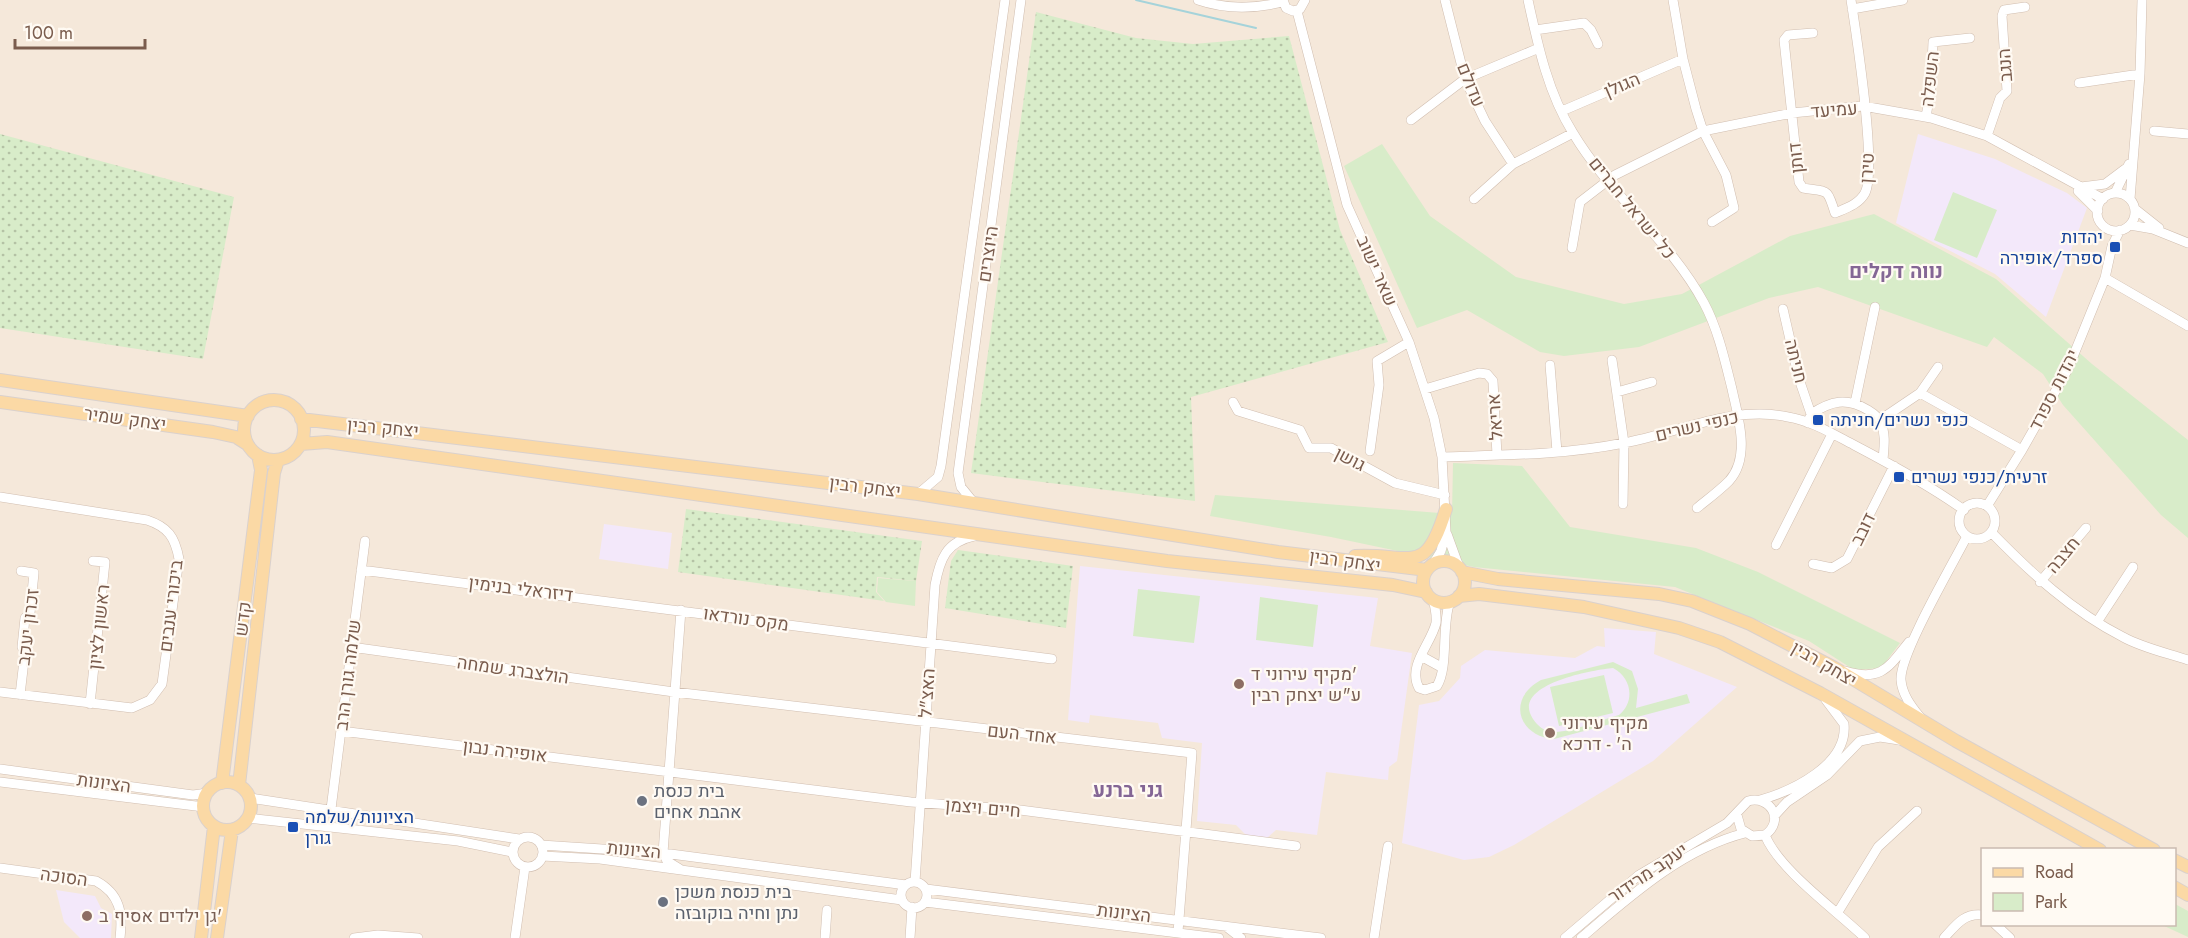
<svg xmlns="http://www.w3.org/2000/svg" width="2188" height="938" viewBox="0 0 2188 938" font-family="Jost,Heebo,sans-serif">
  <defs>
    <pattern id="grass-dots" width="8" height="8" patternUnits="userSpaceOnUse" patternTransform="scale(1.5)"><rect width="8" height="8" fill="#d8ecc9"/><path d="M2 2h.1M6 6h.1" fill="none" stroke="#b4c2a5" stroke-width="1.8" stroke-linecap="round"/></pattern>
  </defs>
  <rect width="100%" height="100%" fill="#fdf6ec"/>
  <!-- residential -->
  <path fill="#f5e8da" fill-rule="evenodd" d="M0,0H2188V938H0ZM1982,850H2174V924H1982Z"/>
  <!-- education -->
  <path fill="#f3e8fa" d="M1918,134L1995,159L2067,193L2087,208L2046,317L1995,274L1896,223Z
    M604,524L672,533L668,569L599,559Z
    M1080,566L1378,598L1370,646L1412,653L1397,761L1389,767L1388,780L1326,772L1317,835L1276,830L1267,838L1246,835L1236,825L1197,821L1202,743L1162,738L1158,723L1090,715L1089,723L1068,720Z
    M1604,628L1656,632L1654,654L1737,687L1653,761L1514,845L1489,857L1464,860L1402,843L1419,705L1439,701L1460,678L1461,666L1485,650L1575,658L1597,646L1605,647Z
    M56,890L95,896L101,908L112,914L111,938H80L64,922Z"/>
  <!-- grass -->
  <path fill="url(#grass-dots)" d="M1036,12L1136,38L1193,44L1289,36L1340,230L1388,342L1191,397L1195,501L971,473Z
    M0,134L234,197L203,359L0,328Z
    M686,509L922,541L916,581L877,577L876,592L884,601L678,572Z
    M958,550L1073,566L1066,628L945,608L951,561Z"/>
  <!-- park -->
  <path fill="#d8ecc9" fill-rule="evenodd" d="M1382,144L1430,216L1516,277L1624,304L1682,294L1790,236L1874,214L1996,279L2092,364L2188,440V538L2161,515L2063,405L2043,374L1994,337L1987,347L1818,287L1769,298L1639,347L1564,356L1540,352L1467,310L1417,328L1344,166Z
    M1953,192L1997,210L1977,258L1934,240Z
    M1453,463L1522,466L1570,527L1696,548L1758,572L1900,643L1881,668L1854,670L1809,641L1675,587L1474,567L1331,537L1210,516L1215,495L1452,514Z
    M878,578L916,581L915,606L886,602L877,592Z
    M1138,589L1200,596L1194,643L1133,636Z
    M1260,597L1318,605L1313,647L1256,640Z
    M1613,662L1632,671L1638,689L1636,708L1687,694L1690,703L1554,739C1517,736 1507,698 1541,680ZM1613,668C1631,677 1636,701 1619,715C1601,720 1569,733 1551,732C1544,731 1537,725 1533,719C1510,685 1591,670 1613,668Z
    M1604,675L1613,713L1559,726L1550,687Z
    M2175,904L2188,911V937L2162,925L2174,924Z"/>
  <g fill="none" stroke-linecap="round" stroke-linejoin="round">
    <!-- stream -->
    <path stroke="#a5d3da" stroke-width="2" d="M1136,0L1256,28"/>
    <defs>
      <path id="minor" d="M1198,0C1227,10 1254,9 1283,2
        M1283,0L1286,8L1293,11L1300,9L1305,0
        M1445,0L1465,79L1485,121L1513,164
        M1528,0C1538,46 1548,93 1573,133C1610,195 1670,240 1704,303C1718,329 1725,361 1732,389C1738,417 1751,457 1729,481C1719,491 1708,499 1697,508
        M1673,0L1683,59L1696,109L1703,131L1726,175L1734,208L1712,222
        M1852,9L1903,0
        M1297,11L1347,205L1409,342L1434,418L1442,457L1446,532L1441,551L1433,564
        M1535,30L1584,23L1591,30L1598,44
        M1813,33L1788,35L1784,40L1799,182L1803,188C1828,192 1827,187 1835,213C1847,208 1859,204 1865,193C1877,169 1856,32 1851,0
        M2079,83L2140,74
        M1562,111L1683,59
        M1926,117L1931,87L1933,42L1970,38
        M1411,120L1465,79L1539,48
        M2154,131L2188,134
        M1987,136L2000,98L2007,91L2002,16L2004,10L2025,7
        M2081,187L2105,184L2125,169
        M2078,191L2098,211
        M2115,193L2129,164
        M2097 212a19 19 0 1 1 38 0a19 19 0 1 1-38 0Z
        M1474,199L1513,164L1573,133
        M2130,199L2140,74L2142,0
        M2135,209L2159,228
        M2130,225L2153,229L2188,243
        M1572,248L1580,202L1615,175L1703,131L1792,113L1863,106L1931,118L1987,136L2103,199
        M2105,278L2188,326
        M1783,309L1799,379L1811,414
        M1612,360L1624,443L1623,504
        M1550,365L1557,452
        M1425,389L1479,373L1487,374L1493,381L1497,455
        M1617,392L1652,382
        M1920,393L2022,450
        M1233,402L1238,411L1300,430L1309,448H1331L1395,483L1445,495
        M1855,403L1875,307
        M1880,420L1920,393L1938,367
        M1808,423L1811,414C1831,401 1846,397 1868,410C1873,413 1879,417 1881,423C1886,435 1884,447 1883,460
        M1370,451L1379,385L1377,361L1409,342
        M1442,457C1503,455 1564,455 1624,443C1678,433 1732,405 1788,417C1812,421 1833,434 1854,445C1892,465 1929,485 1964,510
        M918,494L938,477L941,466L1005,0
        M0,497L147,520C168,527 175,537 179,559L162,684L150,700L132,708L0,692
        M974,503L961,487L958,473L1021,0
        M1959 521a18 18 0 1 1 36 0a18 18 0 1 1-36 0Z
        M1987,506L2022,450L2068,369L2105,278L2112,246L2120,230
        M1991,532C2031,573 2072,611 2123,637C2143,648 2167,653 2188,660
        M1447,534L1459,567
        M1776,545L1832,434
        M1813,564L1832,568L1847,559L1894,466
        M361,570L1052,659
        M2040,582L2086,528
        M1433,599C1435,607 1437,615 1436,623C1431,644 1407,666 1419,688L1425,690L1437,686C1449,666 1441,626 1450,601
        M2097,622L2133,567
        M351,647L674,692L1192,753L1178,932
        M1421,656L1441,667
        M1845,671C1881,682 1888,668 1909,642
        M20,695L25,652L22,647L25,618L30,613L34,573L21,571
        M90,704L105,562L93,561
        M1920,717C1911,706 1902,694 1901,680C1899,655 1954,562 1967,536
        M341,731L911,802L1020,810L1296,846
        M0,769L193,795L208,793
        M0,782L204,807
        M250,798L519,839
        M1760,800C1792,791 1848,765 1844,724L1826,700
        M331,809L365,541
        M1775,815L1787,802L1827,775L1860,741L1880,737L1899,740
        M248,818L458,841L512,852
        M1765,835C1779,870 1836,910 1865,938
        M513 852a15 15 0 1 1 30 0a15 15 0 1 1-30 0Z
        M541,845L663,853L906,885
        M542,856L600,859L902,900
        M0,868L96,881C120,894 123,913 120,938
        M680,869L667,861L663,853L681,610
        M915,882L935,585C940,559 946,542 974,536
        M901 895a13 13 0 1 1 26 0a13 13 0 1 1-26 0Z
        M926,889L1321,938
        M925,902L1219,938
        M1838,912L1878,847L1917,811
        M1995,924L2010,938
        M1228,928L1241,938
        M354,938L378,935L418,938
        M515,938L525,867
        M825,938L827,910
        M910,938L912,907
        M1374,938L1388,846
        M1565,938L1639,875L1727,823L1748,801C1771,795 1785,821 1765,835L1752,836L1741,829L1737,815
        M1581,938C1629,897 1682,849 1745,833
        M1944,938C1956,925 1964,913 1982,915"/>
      <path id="major" d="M0,380L248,416
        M244 430a30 30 0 1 1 60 0a30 30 0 1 1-60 0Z
        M0,402L213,432L236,437L247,444
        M301,419L918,494L1278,552L1427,570
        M301,444L327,442L1167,561L1393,585L1426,592
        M1355,556C1413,553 1425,578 1446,509
        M1423 582a21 21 0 1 1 42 0a21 21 0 1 1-42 0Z
        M1462,572L1498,579L1659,594L1692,601L1750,624L1833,667L1956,741L2154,850
        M1459,596L1479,594L1584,607L1679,628L1720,642L1820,693L2100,850
        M203 806a24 24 0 1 1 48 0a24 24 0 1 1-48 0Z
        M222,783L261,470L258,455
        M239,785L274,473L278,460
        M2174,860L2188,867
        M2174,887L2188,895
        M201,938L214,826
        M217,938L232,830"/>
    </defs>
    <!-- minor casing -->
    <use href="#minor" stroke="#d1beb0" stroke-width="10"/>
    <!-- major casing -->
    <use href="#major" stroke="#dad1cd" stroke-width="14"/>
    <!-- minor -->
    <use href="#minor" stroke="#fff" stroke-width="9"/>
    <!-- major -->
    <use href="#major" stroke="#fbd9a5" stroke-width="12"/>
  </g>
  <!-- markers -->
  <g fill="#1a4fb4" stroke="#fffaf3" stroke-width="2">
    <rect x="2109" y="241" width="12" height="12" rx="3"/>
    <rect x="1812" y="414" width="12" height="12" rx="3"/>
    <rect x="1893" y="471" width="12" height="12" rx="3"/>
    <rect x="287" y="821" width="12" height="12" rx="3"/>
  </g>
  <g fill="#8d6e63" stroke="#fffaf3" stroke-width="2">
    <circle cx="1239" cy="684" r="6"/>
    <circle cx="1550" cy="733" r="6"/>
    <circle cx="87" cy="916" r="6"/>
  </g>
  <g fill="#6b7280" stroke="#fffaf3" stroke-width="2">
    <circle cx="642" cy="801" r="6"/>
    <circle cx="663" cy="902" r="6"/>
  </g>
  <g text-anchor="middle" stroke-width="4.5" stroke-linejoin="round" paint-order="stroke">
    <!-- street labels -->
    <g font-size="18" fill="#7a5c4d" stroke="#fffaf3">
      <text transform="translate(2005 65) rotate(-94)" y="6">הנגב</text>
      <text transform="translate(1930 79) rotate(-84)" y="6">השפלה</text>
      <text transform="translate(1471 85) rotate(68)" y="6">עדולם</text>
      <text transform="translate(1622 85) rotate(-23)" y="6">הגולן</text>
      <text transform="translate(1834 110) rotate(-4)" y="6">עמיעד</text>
      <text transform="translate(1796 158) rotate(-96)" y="6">דותן</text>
      <text transform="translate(1867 168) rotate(-86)" y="6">טירן</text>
      <text transform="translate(1632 208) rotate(51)" y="6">כל ישראל חברים</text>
      <text transform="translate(988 254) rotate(-82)" y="6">היוצרים</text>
      <text transform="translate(1377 271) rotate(66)" y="6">שאר ישוב</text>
      <text transform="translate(1796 361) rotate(76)" y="6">חניתה</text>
      <text transform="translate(2054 390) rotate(-63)" y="6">יהדות ספרד</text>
      <text transform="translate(1495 417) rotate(-94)" y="6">אריאל</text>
      <text transform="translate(125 419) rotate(8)" y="6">יצחק שמיר</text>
      <text transform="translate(1697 426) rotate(-13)" y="6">כנפי נשרים</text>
      <text transform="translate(383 428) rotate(5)" y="6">יצחק רבין</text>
      <text transform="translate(1350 459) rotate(27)" y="6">גושן</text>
      <text transform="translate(865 487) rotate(7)" y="6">יצחק רבין</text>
      <text transform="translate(1863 529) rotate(-64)" y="6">דובב</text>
      <text transform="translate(2063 555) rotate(-50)" y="6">חצבה</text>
      <text transform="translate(1345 561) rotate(8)" y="6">יצחק רבין</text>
      <text transform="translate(521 589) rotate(7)" y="6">דיזראלי בנימין</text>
      <text transform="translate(171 606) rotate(-83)" y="6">ביכורי ענבים</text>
      <text transform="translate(243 619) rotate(-83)" y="6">קדש</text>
      <text transform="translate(746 619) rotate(8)" y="6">מקס נורדאו</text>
      <text transform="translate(28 627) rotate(-83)" y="6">זכרון יעקב</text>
      <text transform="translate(99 627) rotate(-84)" y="6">ראשון לציון</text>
      <text transform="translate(1824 664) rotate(30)" y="6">יצחק רבין</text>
      <text transform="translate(513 670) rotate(8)" y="6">הולצברג שמחה</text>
      <text transform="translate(348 675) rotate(-83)" y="6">שלמה גורן הרב</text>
      <text transform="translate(927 693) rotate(-86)" y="6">האצ"ל</text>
      <text transform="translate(1022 734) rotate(6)" y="6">אחד העם</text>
      <text transform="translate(505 751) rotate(7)" y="6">אופירה נבון</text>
      <text transform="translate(104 783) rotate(8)" y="6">הציונות</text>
      <text transform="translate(983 808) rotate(5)" y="6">חיים ויצמן</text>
      <text transform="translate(634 850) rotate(5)" y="6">הציונות</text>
      <text transform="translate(1648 873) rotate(-34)" y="6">יעקב מרידור</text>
      <text transform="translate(64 877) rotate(8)" y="6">הסוכה</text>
      <text transform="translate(1124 913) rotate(7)" y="6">הציונות</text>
    </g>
    <!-- transit labels -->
    <g font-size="18" fill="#164399" stroke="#fffaf3" text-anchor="start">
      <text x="2103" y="243" text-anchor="end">יהדות<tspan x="2103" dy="21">ספרד/אופירה</tspan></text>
      <text x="1830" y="426">כנפי נשרים/חניתה</text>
      <text x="1911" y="483">זרעית/כנפי נשרים</text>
      <text x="305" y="823">הציונות/שלמה<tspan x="305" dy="21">גורן</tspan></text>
    </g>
    <!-- education labels -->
    <g font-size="18" fill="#785e54" stroke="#fffaf3" text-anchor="start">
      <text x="1251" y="680">מקיף עירוני ד'<tspan x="1251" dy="21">ע"ש יצחק רבין</tspan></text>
      <text x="1562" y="729">מקיף עירוני<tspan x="1562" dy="21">ה' - דרכא</tspan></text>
      <text x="99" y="922">גן ילדים אסיף ב'</text>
    </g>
    <!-- worship labels -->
    <g font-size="18" fill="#5b616d" stroke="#fffaf3" text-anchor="start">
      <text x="654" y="797">בית כנסת<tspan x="654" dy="21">אהבת אחים</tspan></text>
      <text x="675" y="898">בית כנסת משכן<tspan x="675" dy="21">נתן וחיה בוקובזה</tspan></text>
    </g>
    <!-- neighbourhood labels -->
    <g font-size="20" font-weight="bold" fill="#846695" stroke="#fffaf3">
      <text x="1896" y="278">נווה דקלים</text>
      <text x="1128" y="797">גני ברנע</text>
    </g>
  </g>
  <!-- legend -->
  <rect x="1981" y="848" width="195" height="78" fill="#fffaf3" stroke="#cabbb1" stroke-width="1.5"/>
  <rect x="1993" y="868" width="30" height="9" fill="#fbd9a5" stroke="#cabbb1" stroke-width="1.5"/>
  <text x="2035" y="878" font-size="18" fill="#7a5c4d">Road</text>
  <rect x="1993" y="893" width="30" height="18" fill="#d8ecc9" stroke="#cabbb1" stroke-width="1.5"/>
  <text x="2035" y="908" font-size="18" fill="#7a5c4d">Park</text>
  <!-- scale -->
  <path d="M15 39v9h130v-9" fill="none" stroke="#7a5c4d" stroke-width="3"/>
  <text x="24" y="39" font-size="18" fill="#7a5c4d" stroke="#fffaf3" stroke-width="4.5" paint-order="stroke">100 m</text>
</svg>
